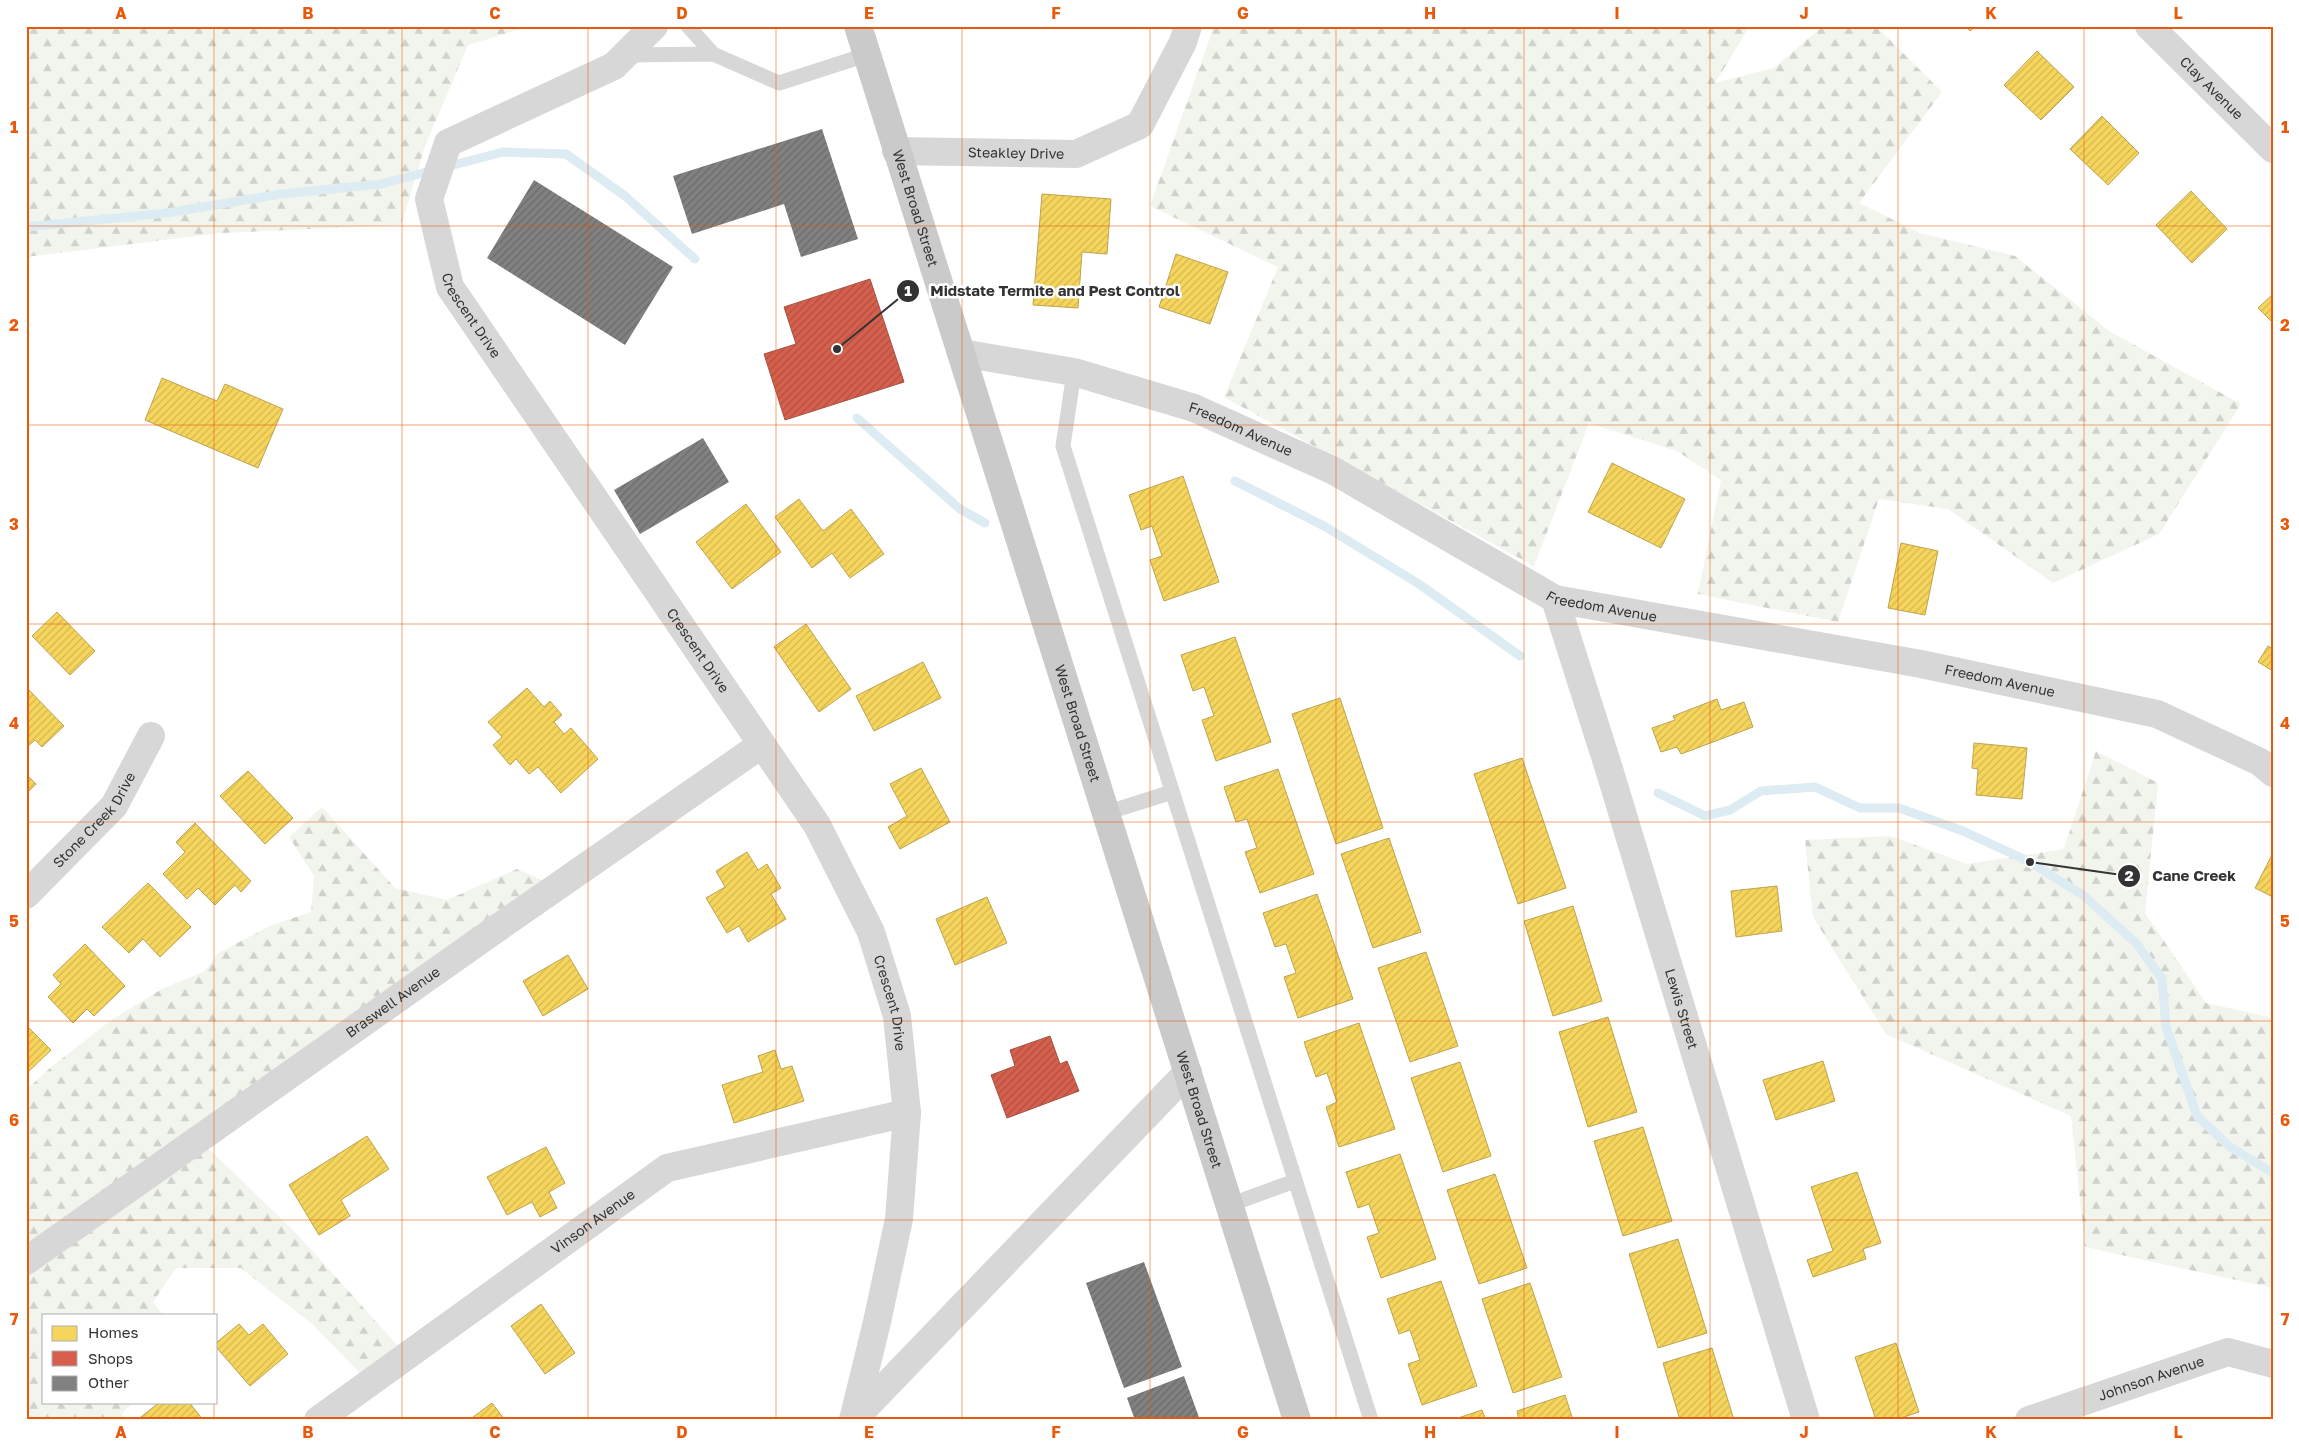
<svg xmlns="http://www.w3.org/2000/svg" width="2299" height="1446" viewBox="0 0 2299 1446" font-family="'Golos Text',sans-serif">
  <defs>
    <pattern id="forest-firs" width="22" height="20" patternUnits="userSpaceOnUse" patternTransform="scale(1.25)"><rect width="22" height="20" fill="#f1f5ed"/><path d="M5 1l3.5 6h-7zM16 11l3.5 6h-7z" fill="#cfd2cc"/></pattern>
    <pattern id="homes-hatch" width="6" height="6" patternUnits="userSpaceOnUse" patternTransform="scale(1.25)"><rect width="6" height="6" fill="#f6d55c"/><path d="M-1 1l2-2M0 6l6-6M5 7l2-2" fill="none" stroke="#d3b750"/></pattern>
    <pattern id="shops-hatch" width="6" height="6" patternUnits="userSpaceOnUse" patternTransform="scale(1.25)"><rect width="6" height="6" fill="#d6604d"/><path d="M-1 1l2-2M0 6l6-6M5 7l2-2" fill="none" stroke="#ae5041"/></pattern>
    <pattern id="building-hatch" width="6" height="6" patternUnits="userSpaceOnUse" patternTransform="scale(1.25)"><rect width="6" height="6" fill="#818181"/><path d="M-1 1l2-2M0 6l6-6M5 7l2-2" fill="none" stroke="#6a6a6a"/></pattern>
  </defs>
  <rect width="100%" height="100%" fill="#fff"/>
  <!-- forest -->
  <path fill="url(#forest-firs)" d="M26,26H530L468,45L425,146L401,225L221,233L26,257Z
    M1214,26H1750L1715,83L1774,68L1823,26H1876L1942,92L1859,203L1920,233L2015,256L2109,331L2241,404L2159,534L2053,583L1948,509L1879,499L1838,622L1698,594L1721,480L1677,451L1589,423L1534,566L1224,397L1278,267L1150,206Z
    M2096,751L2158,783L2145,913L2206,1003L2273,1018V1288L2085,1247L2071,1116L1886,1034L1813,917L1805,840L1891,836L1967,864L2064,849Z
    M322,807L395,888L447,900L517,869L544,881L26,1247V1090L50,1068L110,1021L162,989L205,971L218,953L272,925L311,912L314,876L289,837Z
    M207,1147L297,1234L398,1346L360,1373L313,1325L241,1268H176L153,1302L163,1315H44V1402H133L122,1414V1420H26V1274Z"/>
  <!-- homes -->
  <path fill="url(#homes-hatch)" stroke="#bca450" d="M1965,26H1976L1970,31Z
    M2037,51L2074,87L2041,120L2004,85Z
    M2102,116L2139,153L2108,185L2070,149Z
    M2191,191L2227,229L2192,263L2156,225Z
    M1042,194L1111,199L1107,254L1082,252L1078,308L1033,305Z
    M1176,254L1228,272L1210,324L1159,307Z
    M2273,294V323L2258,308Z
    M162,378L217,401L225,384L283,409L258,468L145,420Z
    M1612,463L1685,499L1661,548L1588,512Z
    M1183,476L1219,582L1164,601L1150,560L1162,556L1152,526L1141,530L1129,495Z
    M799,499L823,531L851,509L884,554L850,578L832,553L812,568L775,517Z
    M746,504L781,552L732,589L696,542Z
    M1901,543L1938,551L1925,615L1888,608Z
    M57,612L95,651L70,675L32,636Z
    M806,624L851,689L819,712L774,647Z
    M1235,637L1271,742L1216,761L1202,720L1214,716L1204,687L1193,691L1181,655Z
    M2268,646L2273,649V671L2258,662Z
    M923,662L941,698L874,731L856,696Z
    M26,687L64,726L42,747L35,740L26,748Z
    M527,688L544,707L550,701L562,715L554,722L564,734L571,728L598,759L561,793L538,767L529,774L516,759L510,765L493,745L502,737L488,722Z
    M1340,698L1383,828L1336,844L1292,714Z
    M1717,699L1721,710L1744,702L1753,727L1681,754L1677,747L1661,752L1652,728L1675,720L1673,716Z
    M1974,743L2027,748L2022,799L1976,795L1978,769L1972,768Z
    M1522,758L1566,888L1518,904L1474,774Z
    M921,768L950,822L900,849L888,827L907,816L890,784Z
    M1278,769L1314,874L1260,893L1245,852L1257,848L1247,819L1236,822L1224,787Z
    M248,771L293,818L265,844L220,796Z
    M26,774L36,784L26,794Z
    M195,823L251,881L241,892L235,885L215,905L198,888L187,899L163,874L185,852L176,842Z
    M1389,838L1421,932L1373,948L1341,854Z
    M747,852L758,870L767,864L781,888L771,894L786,919L748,942L739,926L727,933L706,898L725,887L716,871Z
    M2273,853V897L2255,888Z
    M148,883L191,927L160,957L143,939L129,953L102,927Z
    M1777,886L1782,931L1736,937L1731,891Z
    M1317,894L1353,999L1298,1018L1284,977L1296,973L1286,944L1275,947L1263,913Z
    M987,897L1007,943L955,965L936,919Z
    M1573,906L1602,1001L1553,1016L1524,921Z
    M85,944L125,986L94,1016L87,1009L73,1023L48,997L61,984L53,975Z
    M1426,952L1458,1046L1410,1062L1378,968Z
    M568,955L588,989L543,1016L523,981Z
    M1608,1017L1637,1112L1588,1127L1559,1032Z
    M1359,1023L1395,1129L1339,1147L1326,1107L1337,1102L1327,1073L1316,1077L1304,1042Z
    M26,1025L51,1050L26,1074Z
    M775,1050L781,1069L792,1066L804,1101L734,1123L722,1085L763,1072L758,1056Z
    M1823,1061L1835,1101L1776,1120L1763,1080Z
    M1460,1062L1491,1156L1443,1172L1411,1078Z
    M1643,1127L1672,1221L1623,1236L1594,1141Z
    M367,1136L389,1169L341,1200L350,1216L319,1235L289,1185Z
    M546,1147L565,1183L549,1192L557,1208L540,1217L532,1202L507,1215L487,1177Z
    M1400,1154L1436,1259L1381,1278L1367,1237L1379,1233L1369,1204L1358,1208L1346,1172Z
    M1857,1172L1881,1243L1863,1249L1866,1259L1813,1277L1807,1260L1833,1251L1811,1187Z
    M1495,1174L1527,1268L1479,1284L1447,1190Z
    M1678,1239L1707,1333L1658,1348L1629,1254Z
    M1441,1281L1477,1386L1422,1405L1408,1364L1420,1360L1410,1330L1399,1334L1387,1299Z
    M1530,1283L1562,1377L1513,1393L1482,1299Z
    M541,1304L575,1353L545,1374L511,1326Z
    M239,1324L249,1335L263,1324L288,1354L250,1386L216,1347V1343Z
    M1896,1343L1919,1412L1895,1420H1876L1855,1357Z
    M1712,1348L1734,1420H1680L1663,1363Z
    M1565,1395L1573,1420H1519L1517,1411Z
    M160,1402H189L203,1420H137Z
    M492,1403L505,1420H469Z
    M1482,1410L1486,1420H1452Z"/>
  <!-- shops -->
  <path fill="url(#shops-hatch)" stroke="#a55245" d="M870,279L904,382L785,420L764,354L796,344L784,307Z
    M1050,1036L1060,1064L1067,1061L1079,1091L1007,1118L991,1075L1015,1066L1010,1050Z"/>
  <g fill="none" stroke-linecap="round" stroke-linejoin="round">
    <!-- stream -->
    <path stroke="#ddebf3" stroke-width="9" d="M26,227L167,213L281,194L381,184L503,152L566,154L625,196L695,259
      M857,418L960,509L985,523
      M1235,481L1324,526L1419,584L1520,656
      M1658,793L1705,816L1730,810L1761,791L1815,787L1860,808H1899L1963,831L2030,862L2084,896L2136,943L2162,979L2166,1027L2197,1116L2230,1147L2273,1173"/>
  </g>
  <!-- building -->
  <path fill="url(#building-hatch)" d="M822,129L858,239L801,257L784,204L692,234L673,176Z
    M534,180L673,267L625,345L487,258Z
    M703,438L729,482L640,534L614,490Z
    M1144,1262L1182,1367L1124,1388L1086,1283Z
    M1184,1376L1200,1420H1135L1127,1398Z"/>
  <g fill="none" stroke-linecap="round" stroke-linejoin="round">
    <!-- lane -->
    <path stroke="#d7d7d7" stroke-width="15" d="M688,26L713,54
      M626,55L713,54L779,83L866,55
      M1074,372L1063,446L1371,1420
      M1106,813L1172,792
      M1229,1205L1295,1181"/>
    <!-- street -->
    <g stroke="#d7d7d7" stroke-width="28">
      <path id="s1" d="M654,26L614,66L448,143L429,199L450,287L817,825L871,932L897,1016L907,1113L899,1219L877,1322L853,1420"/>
      <path id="s2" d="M2149,26L2273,149"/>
      <path id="s3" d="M896,151L1076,154L1140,125L1183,42L1188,26"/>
      <path id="s4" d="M961,353L1074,372L1194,408L1334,471L1555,599L1921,664L2157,714L2260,762L2273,773"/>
      <path id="s5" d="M1555,599L1609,769L1806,1420"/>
      <path id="s6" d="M26,895L114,806L151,736"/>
      <path id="s7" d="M26,1261L489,934L761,745"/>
      <path id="s8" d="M318,1420L667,1168L907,1113"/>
      <path d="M853,1420L1188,1072"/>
      <path id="s9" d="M2029,1420L2228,1352L2273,1364"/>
    </g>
    <!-- primary -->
    <path stroke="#cacaca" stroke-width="28" id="s10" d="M858,26L1297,1420"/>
  </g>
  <!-- grid -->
  <path fill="none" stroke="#e8590c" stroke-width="1" stroke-opacity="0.55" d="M214,26V1315M402,26V1420M588,26V1420M776,26V1420M962,26V1420M1150,26V1420M1336,26V1420M1524,26V1420M1710,26V1420M1898,26V1420M2084,26V1420M26,226H2273M26,425H2273M26,624H2273M26,822H2273M26,1021H2273M26,1220H2273M214,1402V1420"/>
  <g text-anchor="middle" stroke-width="5" stroke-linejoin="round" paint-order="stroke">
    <!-- street labels -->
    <g font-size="14" fill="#333" stroke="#fff">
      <text dy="5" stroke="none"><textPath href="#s2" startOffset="88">Clay Avenue</textPath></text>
      <text dy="5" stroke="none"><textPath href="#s3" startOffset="120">Steakley Drive</textPath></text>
      <text dy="5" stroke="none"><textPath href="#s10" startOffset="191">West Broad Street</textPath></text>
      <text dy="5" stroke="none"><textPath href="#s1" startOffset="424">Crescent Drive</textPath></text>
      <text dy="5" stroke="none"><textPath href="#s4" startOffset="291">Freedom Avenue</textPath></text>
      <text dy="5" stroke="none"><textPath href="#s4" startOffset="696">Freedom Avenue</textPath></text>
      <text dy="5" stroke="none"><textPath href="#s1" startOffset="829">Crescent Drive</textPath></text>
      <text dy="5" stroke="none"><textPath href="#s4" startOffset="1101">Freedom Avenue</textPath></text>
      <text dy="5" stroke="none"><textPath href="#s10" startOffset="731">West Broad Street</textPath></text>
      <text dy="5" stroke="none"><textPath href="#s6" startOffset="102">Stone Creek Drive</textPath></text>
      <text dy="5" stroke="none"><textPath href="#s7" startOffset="449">Braswell Avenue</textPath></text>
      <text dy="5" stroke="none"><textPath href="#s1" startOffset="1234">Crescent Drive</textPath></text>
      <text dy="5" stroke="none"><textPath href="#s5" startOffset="429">Lewis Street</textPath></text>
      <text dy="5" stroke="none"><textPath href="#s10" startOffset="1136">West Broad Street</textPath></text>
      <text dy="5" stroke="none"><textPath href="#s8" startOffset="339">Vinson Avenue</textPath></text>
      <text dy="5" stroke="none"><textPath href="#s9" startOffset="129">Johnson Avenue</textPath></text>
    </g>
  </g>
  <!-- callouts -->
  <path fill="none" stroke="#333" stroke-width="2" d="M837 349L908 291M2030 862L2129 876"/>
  <g fill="#333" stroke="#fff" stroke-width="2">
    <circle cx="837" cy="349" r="5"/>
    <circle cx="2030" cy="862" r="5"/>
    <circle cx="908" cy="291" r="12"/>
    <circle cx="2129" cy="876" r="12"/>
  </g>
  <g font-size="15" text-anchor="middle" font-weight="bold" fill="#fff">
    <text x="908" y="296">1</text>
    <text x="2129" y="881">2</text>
  </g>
  <g font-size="15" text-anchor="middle" font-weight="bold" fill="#333" stroke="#fff" stroke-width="5" stroke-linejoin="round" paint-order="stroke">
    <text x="1055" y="296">Midstate Termite and Pest Control</text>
    <text x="2194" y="881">Cane Creek</text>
  </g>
  <!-- border -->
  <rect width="2299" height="1446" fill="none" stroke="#ffffff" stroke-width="55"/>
  <!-- legend -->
  <rect x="42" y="1314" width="175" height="90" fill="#ffffff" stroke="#adadad"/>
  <rect x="52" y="1326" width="25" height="15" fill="#f6d55c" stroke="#adadad"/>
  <text x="88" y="1338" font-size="15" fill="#333333">Homes</text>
  <rect x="52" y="1351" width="25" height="15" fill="#d6604d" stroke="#adadad"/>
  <text x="88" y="1364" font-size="15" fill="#333333">Shops</text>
  <rect x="52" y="1376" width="25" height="15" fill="#818181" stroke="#adadad"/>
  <text x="88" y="1388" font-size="15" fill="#333333">Other</text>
  <rect x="28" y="28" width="2244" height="1390" fill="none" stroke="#e8590c" stroke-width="2"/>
  <g font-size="16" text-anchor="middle" font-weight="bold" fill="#e8590c">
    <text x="121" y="19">A</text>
    <text x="308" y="19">B</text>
    <text x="495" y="19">C</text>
    <text x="682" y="19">D</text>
    <text x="869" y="19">E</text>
    <text x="1056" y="19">F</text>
    <text x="1243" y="19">G</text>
    <text x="1430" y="19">H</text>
    <text x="1617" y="19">I</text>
    <text x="1804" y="19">J</text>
    <text x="1991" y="19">K</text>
    <text x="2178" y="19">L</text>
    <text x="14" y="133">1</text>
    <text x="2285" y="133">1</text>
    <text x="14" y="331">2</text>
    <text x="2285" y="331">2</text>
    <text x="14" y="530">3</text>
    <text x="2285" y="530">3</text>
    <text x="14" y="729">4</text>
    <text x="2285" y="729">4</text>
    <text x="14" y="927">5</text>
    <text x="2285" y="927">5</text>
    <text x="14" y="1126">6</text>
    <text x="2285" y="1126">6</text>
    <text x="14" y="1325">7</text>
    <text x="2285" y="1325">7</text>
    <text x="121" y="1438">A</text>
    <text x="308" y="1438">B</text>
    <text x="495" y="1438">C</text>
    <text x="682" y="1438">D</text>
    <text x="869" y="1438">E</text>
    <text x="1056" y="1438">F</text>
    <text x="1243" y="1438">G</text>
    <text x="1430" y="1438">H</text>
    <text x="1617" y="1438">I</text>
    <text x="1804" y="1438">J</text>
    <text x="1991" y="1438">K</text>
    <text x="2178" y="1438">L</text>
  </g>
</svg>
